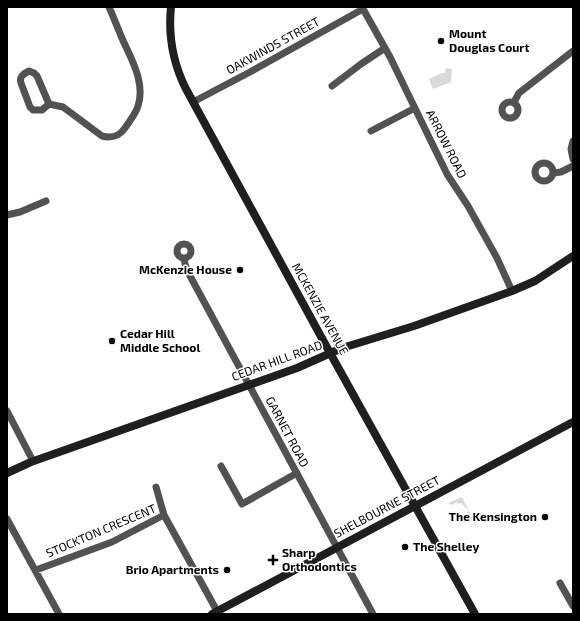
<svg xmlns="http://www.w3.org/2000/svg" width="580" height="621" viewBox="0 0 580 621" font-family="'Exo 2',sans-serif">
  <rect width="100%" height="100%" fill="#fff"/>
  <!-- green -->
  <path fill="#d9d9d9" d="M446,68L452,69L451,82L433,89L429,79L442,73H445Z
    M462,497L476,525L475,526L467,512L469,511L461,503L459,504L457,502L452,505L448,503Z"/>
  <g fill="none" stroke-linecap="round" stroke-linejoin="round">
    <!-- street -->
    <path stroke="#525252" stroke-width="7" d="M362,7L390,57L447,174L468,206L497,258L512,291
      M29,71L34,73L37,76L49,104L42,110H33L30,107L21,83C19,77 23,74 29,71Z
      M332,86L361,64L385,48
      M502 110a8 8 0 1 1 16 0a8 8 0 1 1-16 0Z
      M193,102L250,72L363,9
      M514,102L519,93L573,51
      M49,104L63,107L102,136C114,139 121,135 127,125C131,119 136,113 138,106C146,82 130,57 121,36C117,26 113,16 109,7
      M371,131L415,108
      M573,141L571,149L573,159
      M535 172a9 9 0 1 1 18 0a9 9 0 1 1-18 0Z
      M553,173L561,172L573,166
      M7,215L20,212L46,201
      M177 251a7 7 0 1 1 14 0a7 7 0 1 1-14 0Z
      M184,258L185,264L189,274L373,614
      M7,411L33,461
      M221,466L242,504L297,473
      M156,487L164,515L217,611
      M7,519L59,614
      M36,570L112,542L164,515
      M560,583L573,606"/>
    <!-- secondary -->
    <path stroke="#1f1f1f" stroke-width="8" d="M171,7C168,36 173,63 186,89L324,342L475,614
      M7,473L31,462L297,368L342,348L414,326L512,291L535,281L573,256
      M212,614L573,422"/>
  </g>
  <!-- markers -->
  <g fill="#000" stroke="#fff" stroke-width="1.5">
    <circle cx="441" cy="41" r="4"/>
    <circle cx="240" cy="270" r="4"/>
    <circle cx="112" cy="341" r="4"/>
    <circle cx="545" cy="517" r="4"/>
    <circle cx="405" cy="547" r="4"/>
    <path d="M271 554h4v4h4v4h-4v4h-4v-4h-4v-4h4z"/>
    <circle cx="227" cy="570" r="4"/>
  </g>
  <g text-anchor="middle" stroke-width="3" stroke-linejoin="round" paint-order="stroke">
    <!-- poi labels -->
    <g font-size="12" font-weight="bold" fill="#000" stroke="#fff" text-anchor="start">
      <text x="449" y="38">Mount<tspan x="449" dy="14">Douglas Court</tspan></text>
      <text x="232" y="274" text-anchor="end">McKenzie House</text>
      <text x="120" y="338">Cedar Hill<tspan x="120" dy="14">Middle School</tspan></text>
      <text x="537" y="521" text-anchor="end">The Kensington</text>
      <text x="413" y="551">The Shelley</text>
      <text x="282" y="557">Sharp<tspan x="282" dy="14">Orthodontics</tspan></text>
      <text x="219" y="574" text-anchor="end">Brio Apartments</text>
    </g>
    <!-- street labels -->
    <g font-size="12" fill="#000" stroke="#fff">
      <text transform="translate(273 46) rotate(-29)" y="4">OAKWINDS STREET</text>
      <text transform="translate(446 144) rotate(63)" y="4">ARROW ROAD</text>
      <text transform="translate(320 309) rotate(61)" y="4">MCKENZIE AVENUE</text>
      <text transform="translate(277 361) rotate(-20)" y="4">CEDAR HILL ROAD</text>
      <text transform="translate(287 432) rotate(62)" y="4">GARNET ROAD</text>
      <text transform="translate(387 507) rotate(-28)" y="4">SHELBOURNE STREET</text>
      <text transform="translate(101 531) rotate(-23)" y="4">STOCKTON CRESCENT</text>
    </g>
  </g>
  <!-- border -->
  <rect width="580" height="621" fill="none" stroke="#000000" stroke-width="16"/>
</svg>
